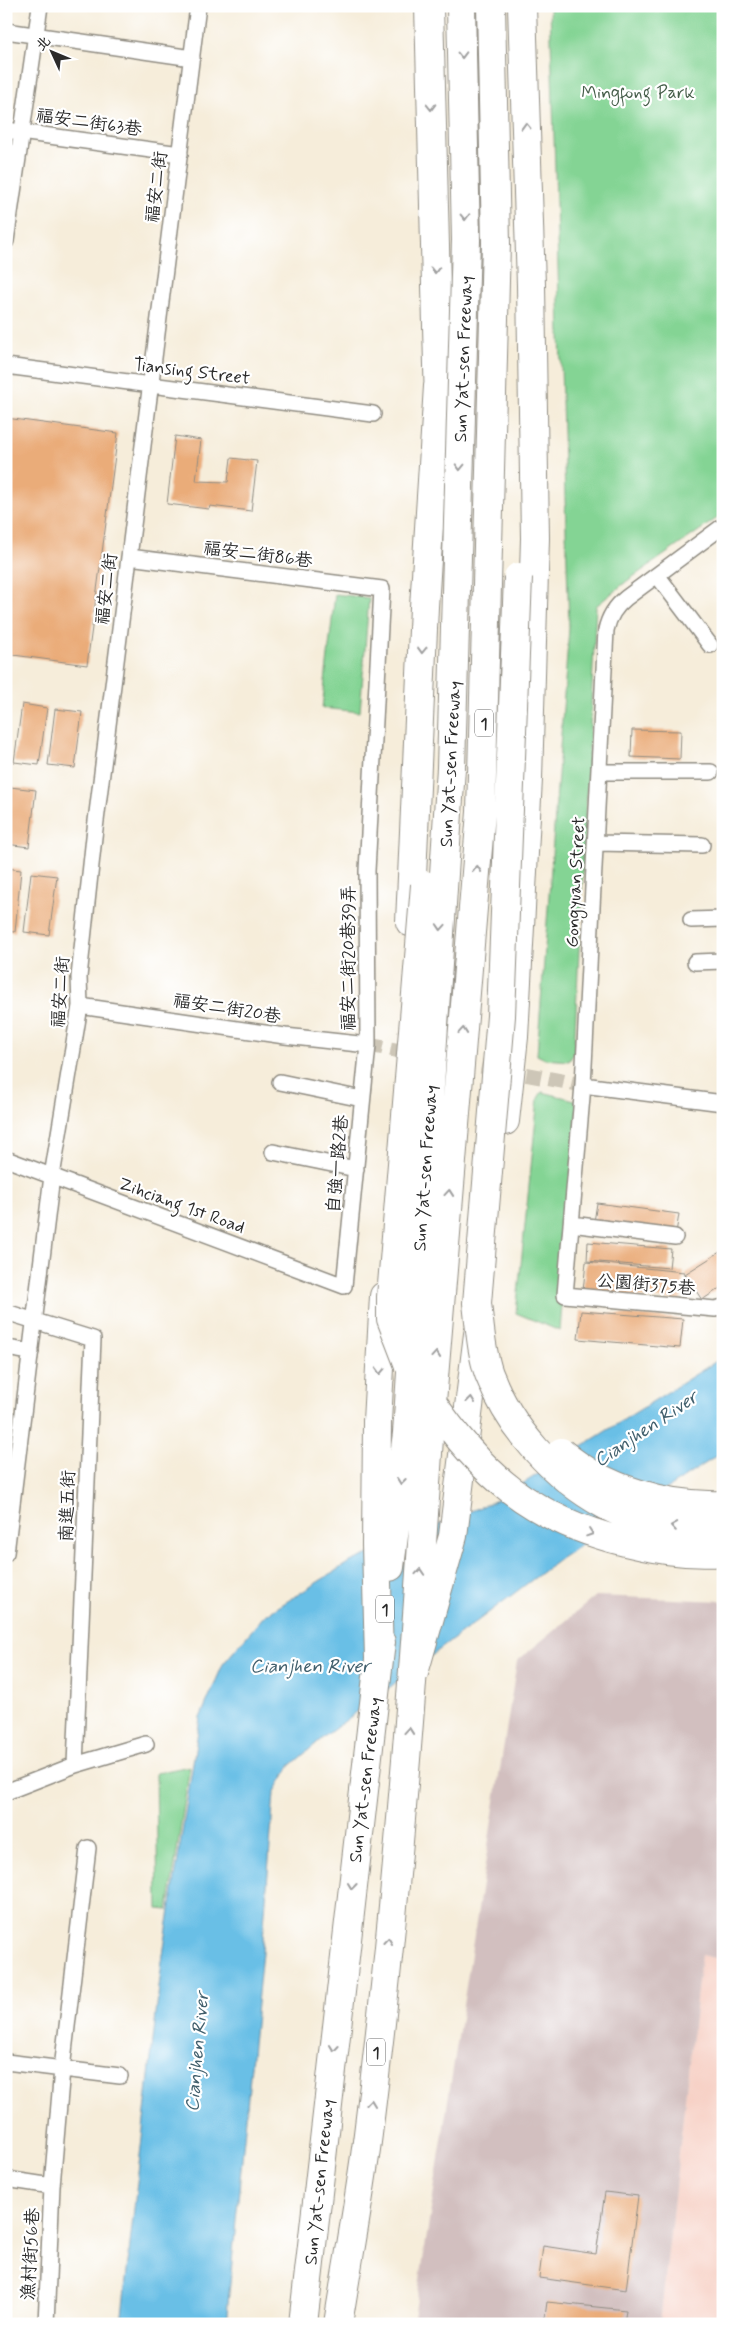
<svg xmlns="http://www.w3.org/2000/svg" width="729" height="2330" viewBox="0 0 729 2330" font-family="Mynerve,'LXGW WenKai TC',sans-serif">
  <rect width="100%" height="100%" fill="#fff"/>
  <filter id="ink" filterUnits="userSpaceOnUse"><feTurbulence type="fractalNoise" baseFrequency=".02" numOctaves="2"/><feDisplacementMap in="SourceGraphic" scale="10" xChannelSelector="R" yChannelSelector="G"/><feConvolveMatrix kernelMatrix="1 2 1 2 8 2 1 2 1" color-interpolation-filters="sRGB"/></filter>
  <filter id="wash" filterUnits="userSpaceOnUse"><feTurbulence type="fractalNoise" baseFrequency=".0096" numOctaves="4" result="noise"/><feDisplacementMap in="SourceGraphic" scale="20" xChannelSelector="R" yChannelSelector="G"/><feGaussianBlur stdDeviation="1.12" result="paint"/><feColorMatrix in="noise" values="0 0 0 0 0 0 0 0 0 0 0 0 0 0 0 0 0 1.4 0 .05"/><feComposite in="paint" operator="in"/></filter>
  <g filter="url(#wash)">
    <rect width="100%" height="100%" fill="#f6edda"/>
    <!-- built -->
    <path fill="#f7d1c6" d="M701,1955L723,1960V2324H660Z"/>
    <!-- industrial -->
    <path fill="#d2bfbf" d="M596,1596L723,1601V1960L701,1955L660,2324H413L517,1661Z"/>
    <!-- green -->
    <path fill="#84d494" stroke="#588060" d="M550,6H723V514L627,581L596,606L574,1053L569,1061L545,1059L537,1055L569,628Z
      M335,594L369,598L360,712L322,708Z
      M542,1092L575,1100L577,1107L560,1331L516,1313L538,1098Z
      M190,1766L168,1910L158,1909L156,1773Z"/>
    <!-- water -->
    <path fill="#69bfe6" stroke="#4a7588" d="M723,1357V1452L561,1558L325,1736L290,1766L274,1793L262,1952L226,2324H121L162,1961L200,1718L223,1664L264,1616L348,1563L497,1500Z"/>
    <g id="blocks">
      <!-- building -->
      <path fill="#eaac79" d="M6,418L118,433L87,665L6,654Z
        M175,436L201,440L196,481L228,482L231,458L257,461L251,511L210,506L209,509L167,504Z
        M22,704L47,708L39,765L14,762Z
        M55,709L82,712L75,768L48,765Z
        M632,730L681,731L680,759L631,757Z
        M10,787L36,790L29,847L6,844V816Z
        M6,868L21,870L15,932L6,931Z
        M31,873L57,876L49,935L24,932Z
        M597,1203L679,1214L676,1233L594,1222Z
        M588,1242L671,1249L669,1268L587,1261Z
        M723,1250V1286L702,1300L685,1274Z
        M586,1262L684,1272L681,1301L583,1291Z
        M581,1311L683,1319L680,1348L578,1339Z
        M605,2192L638,2196L626,2290L539,2278L543,2246L596,2254Z
        M547,2302L626,2310L624,2324H544Z"/>
    </g>
  </g>
  <g filter="url(#ink)">
    <use href="#blocks" fill-opacity="0" stroke="#908c82" stroke-width="1"/>
    <g fill="none" stroke-linecap="round" stroke-linejoin="round">
      <!-- street-tunnel -->
      <path stroke="#cdc6b7" stroke-width="15" stroke-dasharray="15 8" stroke-linecap="butt" d="M368,1045L583,1085"/>
      <defs>
        <path id="street" d="M6,31L192,58
          M6,130L180,154
          M6,241L40,6
          M6,366L373,414
          M723,526L626,598C615,607 609,616 606,630L583,1085L565,1295L715,1309L723,1307
          M657,575L710,645
          M599,772H711
          M596,843L702,845
          M691,920L723,919
          M695,962L723,961
          M80,1006L285,1036L368,1045
          M280,1082L362,1099
          M583,1085L723,1103
          M273,1152L356,1169
          M6,1159L344,1286L368,1045L367,871L382,589L129,557
          M571,1224L675,1237
          M6,1312L93,1339L75,1765
          M6,1348L31,1352
          M6,1553L52,1176L80,1006L79,977L94,837L198,6
          M6,1792L75,1765L146,1744
          M6,2062L120,2076
          M6,2179L52,2186
          M46,2324L52,2186L62,2069L88,1848"/>
        <path id="highway" d="M429,6L439,405
          M410,922L424,607L438,386
          M505,1121L514,1037L528,779L535,538L531,285L522,6
          M390,1567L407,1433
          M379,1659L376,1545L377,1421L384,1296
          M414,1673L453,1536L478,1334
          M303,2324L381,1642
          M338,2324C348,2261 360,2197 368,2134C397,1903 414,1671 429,1438"/>
      </defs>
      <!-- street casing -->
      <use href="#street" stroke="#908c82" stroke-width="18"/>
      <!-- highway casing -->
      <use href="#highway" stroke="#908c82" stroke-width="30"/>
      <!-- street -->
      <use href="#street" stroke="#fff" stroke-width="15"/>
      <!-- highway -->
      <use href="#highway" stroke="#fff" stroke-width="28"/>
      <defs>
        <path id="highway-bridge" d="M518,577L501,1016L477,1303C480,1327 481,1352 489,1374C510,1429 554,1477 605,1505C639,1524 685,1530 723,1529
          M408,1363L391,1319V1297L425,885
          M429,1398C482,1476 532,1519 625,1542C657,1550 689,1555 723,1552
          M407,1433L451,768L466,240L461,6
          M429,1438L481,812L496,243L491,6
          M561,1452C604,1489 667,1507 723,1505"/>
      </defs>
      <!-- highway-bridge casing -->
      <use href="#highway-bridge" stroke="#908c82" stroke-width="30" stroke-linecap="butt"/>
      <!-- highway-bridge -->
      <use href="#highway-bridge" stroke="#fff" stroke-width="28"/>
    </g>
    <!-- one-way arrows -->
    <defs><path id="oneway-chevron" d="M-2-3.5L2.5 0L-2 3.5" fill="none" stroke-width="1.6" stroke-linecap="round" stroke-linejoin="round" transform="scale(1.25)"/></defs>
    <g stroke="#a0a0a0">
      <use href="#oneway-chevron" transform="translate(462 55) rotate(89)"/>
      <use href="#oneway-chevron" transform="translate(431 107) rotate(89)"/>
      <use href="#oneway-chevron" transform="translate(526 126) rotate(-92)"/>
      <use href="#oneway-chevron" transform="translate(465 217) rotate(89)"/>
      <use href="#oneway-chevron" transform="translate(435 270) rotate(89)"/>
      <use href="#oneway-chevron" transform="translate(460 467) rotate(92)"/>
      <use href="#oneway-chevron" transform="translate(422 650) rotate(92)"/>
      <use href="#oneway-chevron" transform="translate(477 869) rotate(-85)"/>
      <use href="#oneway-chevron" transform="translate(441 927) rotate(94)"/>
      <use href="#oneway-chevron" transform="translate(463 1031) rotate(-85)"/>
      <use href="#oneway-chevron" transform="translate(449 1193) rotate(-85)"/>
      <use href="#oneway-chevron" transform="translate(436 1355) rotate(-85)"/>
      <use href="#oneway-chevron" transform="translate(380 1371) rotate(93)"/>
      <use href="#oneway-chevron" transform="translate(471 1400) rotate(-83)"/>
      <use href="#oneway-chevron" transform="translate(401 1481) rotate(97)"/>
      <use href="#oneway-chevron" transform="translate(674 1526) rotate(-171)"/>
      <use href="#oneway-chevron" transform="translate(590 1533) rotate(19)"/>
      <use href="#oneway-chevron" transform="translate(420 1572) rotate(-86)"/>
      <use href="#oneway-chevron" transform="translate(409 1731) rotate(-85)"/>
      <use href="#oneway-chevron" transform="translate(352 1886) rotate(96)"/>
      <use href="#oneway-chevron" transform="translate(388 1941) rotate(-84)"/>
      <use href="#oneway-chevron" transform="translate(334 2048) rotate(96)"/>
      <use href="#oneway-chevron" transform="translate(371 2103) rotate(-84)"/>
    </g>
  </g>
  <g text-anchor="middle" stroke-width="4.5" stroke-linejoin="round" paint-order="stroke">
    <!-- shield labels -->
    <g fill="#fff" stroke="#6b6b6b" stroke-width="1">
      <rect x="475" y="709.5" width="18" height="27" rx="4"/>
      <rect x="376" y="1595.5" width="18" height="27" rx="4"/>
      <rect x="367" y="2038.5" width="18" height="27" rx="4"/>
    </g>
    <g font-size="16" font-weight="bold" fill="#2b2b2b">
      <text x="484" y="729">1</text>
      <text x="385" y="1615">1</text>
      <text x="376" y="2058">1</text>
    </g>
    <!-- park labels -->
    <g font-size="18" fill="#465e4a" stroke="#fff">
      <text x="638" y="98">Mingfong Park</text>
    </g>
    <!-- street labels -->
    <g font-size="18" fill="#2b2b2b" stroke="#fff">
      <text transform="translate(89 122) rotate(8)" y="6">福安二街63巷</text>
      <text transform="translate(156 187) rotate(-83)" y="6">福安二街</text>
      <text transform="translate(463 359) rotate(-88)" y="6">Sun Yat-sen Freeway</text>
      <text transform="translate(192 371) rotate(7)" y="6">Tiansing Street</text>
      <text transform="translate(258 554) rotate(7)" y="6">福安二街86巷</text>
      <text transform="translate(106 589) rotate(-83)" y="6">福安二街</text>
      <text transform="translate(450 764) rotate(-87)" y="6">Sun Yat-sen Freeway</text>
      <text transform="translate(575 882) rotate(-87)" y="6">Gongyuan Street</text>
      <text transform="translate(348 958) rotate(-90)" y="6">福安二街20巷39弄</text>
      <text transform="translate(60 992) rotate(-86)" y="6">福安二街</text>
      <text transform="translate(227 1008) rotate(9)" y="6">福安二街20巷</text>
      <text transform="translate(337 1164) rotate(-85)" y="6">自強一路2巷</text>
      <text transform="translate(425 1168) rotate(-86)" y="6">Sun Yat-sen Freeway</text>
      <text transform="translate(182 1205) rotate(20)" y="6">Zihciang 1st Road</text>
      <text transform="translate(646 1284) rotate(5)" y="6">公園街375巷</text>
      <text transform="translate(67 1506) rotate(-88)" y="6">南進五街</text>
      <text transform="translate(365 1780) rotate(-83)" y="6">Sun Yat-sen Freeway</text>
      <text transform="translate(319 2182) rotate(-84)" y="6">Sun Yat-sen Freeway</text>
      <text transform="translate(30 2254) rotate(-87)" y="6">漁村街56巷</text>
    </g>
    <!-- water labels -->
    <g font-size="19" font-style="italic" fill="#415f6c" stroke="#fff">
      <text transform="translate(645 1428) rotate(-34)" y="7">Cianjhen River</text>
      <text x="310" y="1672">Cianjhen River</text>
      <text transform="translate(196 2052) rotate(-85)" y="7">Cianjhen River</text>
    </g>
  </g>
  <!-- margin -->
  <rect width="729" height="2330" fill="none" stroke="#fff" stroke-width="25"/>
  <!-- north arrow -->
  <g transform="translate(52 52) rotate(314)" stroke="#ffffff" stroke-width="4" paint-order="stroke">
  <path d="M0-4L9 19L0 12L-9 19Z" fill="#2b2b2b"/>
  <text y="-8" font-size="14" font-weight="bold" text-anchor="middle" fill="#2b2b2b">北</text>
  </g>
</svg>
